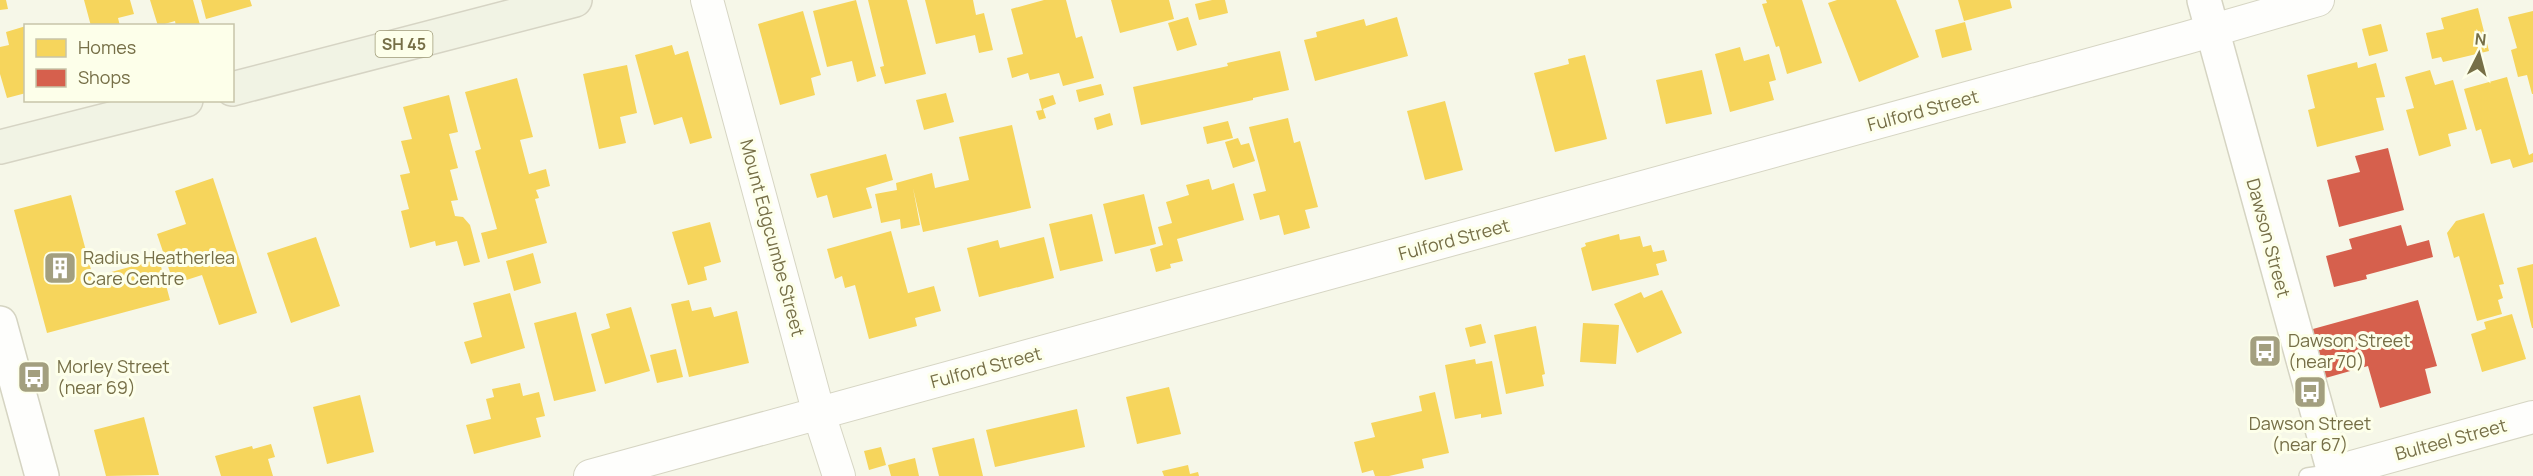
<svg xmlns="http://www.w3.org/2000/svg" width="2533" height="476" viewBox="0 0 2533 476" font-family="Manrope,sans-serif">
  <rect width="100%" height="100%" fill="#f6f7e8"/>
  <!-- homes -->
  <path fill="#f6d55c" d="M0,0H6L8,9L0,10Z
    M84,0H130L134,14L118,18L120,26H91Z
    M150,0H193L200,25L176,26L175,21L158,26Z
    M201,0H250L252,6L206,19Z
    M856,0L876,76L857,82L852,61L827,67L813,11Z
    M868,0H907L926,74L885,84L880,67L884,66Z
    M925,0H973L976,15L984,13L993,50L979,53L975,35L936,44Z
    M1044,0H1066L1076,38L1082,36L1094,78L1063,86L1059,73L1030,80L1028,73L1012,78L1007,58L1023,54L1011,9Z
    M1111,0H1169L1174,19L1120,33Z
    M1212,0H1225L1228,13L1199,20L1195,4Z
    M1766,0H1802L1822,63L1787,74L1779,46L1776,47L1762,4L1767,3Z
    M1837,0H1896L1919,57L1859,82L1828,3Z
    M1958,0H2010L2012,8L1964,21Z
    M2478,8L2489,51L2443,62L2441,57L2432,59L2426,33L2444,29L2441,18Z
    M803,11L821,75L811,78L815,95L780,105L758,24Z
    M2533,11V94H2532L2527,75L2518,77L2511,50L2517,48L2508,17Z
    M1188,17L1197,45L1177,51L1168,23Z
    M1397,17L1408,56L1315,81L1304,40L1317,37L1316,32L1364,19L1366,26Z
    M1965,22L1972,50L1942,58L1935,30Z
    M2381,24L2388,51L2369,56L2362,29Z
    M26,26V93L7,98L0,74V47L9,45L6,32Z
    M672,45L675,55L688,51L712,138L690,144L682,117L654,125L635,55Z
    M1740,47L1744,61L1769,54L1776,80L1769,82L1774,100L1730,112L1715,54Z
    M1280,51L1289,90L1253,98V100L1141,125L1133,87L1228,66L1227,63Z
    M1585,55L1607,139L1555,152L1534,73L1569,64L1568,59Z
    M2357,62L2358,68L2376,63L2385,97L2376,98L2384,130L2317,147L2308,110L2315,108L2307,75Z
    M627,65L637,113L620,117L626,143L599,149L583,74Z
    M1702,70L1712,114L1666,124L1656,80Z
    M2430,70L2435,85L2453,80L2467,129L2448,134L2451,146L2419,156L2406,110L2414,108L2405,77Z
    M2507,77L2529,155L2533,153V162L2513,168L2510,159L2491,164L2481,129L2476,131L2464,89Z
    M517,78L533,137L520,140L529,174L546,169L550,186L536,190L539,198L535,199L547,243L488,259L481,233L497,229L475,151L481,149L465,92Z
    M1101,84L1104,95L1079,102L1076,90Z
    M946,93L954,122L924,130L916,100Z
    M449,95L458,132L449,134L458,168L450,170L458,200L451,201L455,216L463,217L470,225L480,262L464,266L457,241L436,246L435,241L410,248L401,211L409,209L400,175L410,173L401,141L412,139L403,107Z
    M1053,95L1056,104L1043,109L1046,118L1039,120L1036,111L1042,110L1039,99Z
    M1445,101L1463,170L1425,180L1407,111Z
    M1110,113L1113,125L1097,130L1094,118Z
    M1288,118L1294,143L1300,141L1318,207L1305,210L1310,228L1284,235L1279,215L1260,220L1253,194L1266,191L1249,127Z
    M1228,121L1233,138L1207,144L1203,127Z
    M1012,125L1031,208L923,232L913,188L920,225L901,229L900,219L881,223L875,194L897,190L896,183L932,173L935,188L969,180L959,137Z
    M1238,138L1241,145L1249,143L1255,161L1233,168L1225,142Z
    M886,154L893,180L866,188L872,208L833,218L827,195L817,198L810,174Z
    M213,178L257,313L219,325L202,275L174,284L157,234L186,224L175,191Z
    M1209,179L1212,190L1234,183L1244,220L1177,239L1183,261L1170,264L1171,268L1156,272L1150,249L1163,245L1158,227L1172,223L1166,202L1189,195L1186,185Z
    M1144,194L1156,244L1115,254L1103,204Z
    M71,195L93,277L159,259L170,300L47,333L14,210Z
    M2484,213L2504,284L2499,285L2503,298L2498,300L2502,314L2477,321L2459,256L2454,258L2447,233L2456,221Z
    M1092,214L1103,261L1060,271L1049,224Z
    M710,222L721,262L704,267L707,280L688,285L672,232Z
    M891,231L908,293L934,286L941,311L915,318L917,326L869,339L855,285L845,288L842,276L835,279L827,249Z
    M1619,234L1620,240L1640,236L1643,247L1651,245L1653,252L1664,250L1667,261L1656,264L1659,275L1592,291L1581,248L1586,246L1585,243Z
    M316,237L340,306L291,323L267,253Z
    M1044,237L1054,278L979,297L967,248L998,240L1000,248Z
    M533,253L541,283L514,291L506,261Z
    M2533,264V328H2532L2517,268Z
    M1662,290L1682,333L1637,353L1614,304L1641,292L1644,298Z
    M510,293L525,348L471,364L464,342L482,337L473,303Z
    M689,300L692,311L711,307L714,317L737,311L749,363L689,377L671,304Z
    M631,307L650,371L605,384L591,334L610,328L606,314Z
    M576,312L596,391L554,401L534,323Z
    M2512,314L2526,359L2482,372L2471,334L2486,329L2484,322Z
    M1583,323L1619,325L1616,364L1580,362Z
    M1481,324L1486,343L1470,347L1465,328Z
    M1536,326L1545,374L1542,375L1544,386L1506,394L1494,335Z
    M676,349L683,377L657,383L650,355Z
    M1475,359L1476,364L1492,361L1502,414L1481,418V414L1455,419L1445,365Z
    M520,383L523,396L539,392L545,416L536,418L541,437L474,454L466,425L491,419L486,399L494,397L492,389Z
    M1169,387L1181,434L1137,444L1126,397Z
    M1435,392L1449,453L1422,459L1424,468L1389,476H1375L1373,470L1362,473L1354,442L1375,437L1371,423L1422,411L1419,396Z
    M360,395L374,452L327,464L313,407Z
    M1077,409L1085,447L995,467L986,430Z
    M144,417L159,475L106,476L94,430Z
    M974,438L983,476H939L932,448Z
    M271,444L275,457L268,459L273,476H221L215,456L252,446L253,449Z
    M881,447L886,465L869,470L864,451Z
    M915,458L919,476H891L888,465Z
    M1188,465L1190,474L1198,472L1199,476H1164L1162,471Z"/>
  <!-- shops -->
  <path fill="#d6604d" d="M2388,148L2404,210L2339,227L2327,180L2360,172L2355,156Z
    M2401,225L2407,246L2429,240L2433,257L2366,275L2367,279L2334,287L2326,256L2352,249L2349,239Z
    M2418,300L2437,366L2425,369L2431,393L2380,408L2368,366L2315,381L2302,332Z"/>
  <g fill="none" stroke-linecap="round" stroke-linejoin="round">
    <defs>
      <path id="lane" d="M2307,476L2334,472"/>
      <path id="street" d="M707,0L819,414L839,476
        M2334,472L2533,417
        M590,476L2186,38L2318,0"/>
      <path id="secondary" d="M2204,0L2335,476
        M0,323L42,476"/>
      <path id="primary" d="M232,89L575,0
        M0,147L186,100"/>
    </defs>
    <!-- lane casing -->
    <use href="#lane" stroke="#d6d5c3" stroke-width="18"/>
    <!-- street casing -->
    <use href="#street" stroke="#d6d5c3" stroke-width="34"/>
    <!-- secondary casing -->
    <use href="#secondary" stroke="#d5d4c2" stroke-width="36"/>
    <!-- primary casing -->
    <use href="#primary" stroke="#d6d4c4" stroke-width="36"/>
    <!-- lane -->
    <use href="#lane" stroke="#fefefc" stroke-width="15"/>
    <!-- street -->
    <use href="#street" stroke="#fefefc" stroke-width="32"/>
    <!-- secondary -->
    <use href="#secondary" stroke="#fefefc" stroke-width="33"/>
    <!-- primary -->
    <use href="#primary" stroke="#f1f3e4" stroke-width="33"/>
  </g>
  <!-- icons -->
  <defs>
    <symbol id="building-square" viewBox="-11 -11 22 22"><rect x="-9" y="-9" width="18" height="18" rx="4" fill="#a39f7f" stroke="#fdffea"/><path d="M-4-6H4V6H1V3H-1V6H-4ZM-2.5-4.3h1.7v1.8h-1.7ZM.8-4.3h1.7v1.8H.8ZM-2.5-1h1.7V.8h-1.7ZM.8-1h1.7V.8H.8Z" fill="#fff"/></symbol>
    <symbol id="bus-square" viewBox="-11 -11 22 22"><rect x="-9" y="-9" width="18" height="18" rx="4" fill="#a39f7f" stroke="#fdffea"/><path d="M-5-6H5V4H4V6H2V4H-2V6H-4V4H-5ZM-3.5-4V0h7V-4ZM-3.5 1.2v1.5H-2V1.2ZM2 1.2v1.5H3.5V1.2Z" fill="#fff"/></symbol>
  </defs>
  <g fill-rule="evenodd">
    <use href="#building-square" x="41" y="249" width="38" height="38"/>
    <use href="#bus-square" x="2246" y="332" width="38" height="38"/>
    <use href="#bus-square" x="15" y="358" width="38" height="38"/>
    <use href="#bus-square" x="2291" y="373" width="38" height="38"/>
  </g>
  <g text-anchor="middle" stroke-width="6" stroke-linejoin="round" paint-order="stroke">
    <!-- shield labels -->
    <rect fill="#fdffea" stroke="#9e9a78" stroke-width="1.5" x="375.5" y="31" width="57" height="26" rx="4.5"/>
    <g font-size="16" font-weight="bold" fill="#766f47">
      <text x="404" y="50">SH 45</text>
    </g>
    <!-- street labels -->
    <g font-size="18" fill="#766f47" stroke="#fdffea">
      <text transform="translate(1923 111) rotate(-15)" y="6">Fulford Street</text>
      <text transform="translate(772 238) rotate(75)" y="6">Mount Edgcumbe Street</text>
      <text transform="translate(2268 238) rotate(75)" y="6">Dawson Street</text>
      <text transform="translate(1454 240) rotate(-15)" y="6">Fulford Street</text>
      <text transform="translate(986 368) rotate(-15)" y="6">Fulford Street</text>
      <text transform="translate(2451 440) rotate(-15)" y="6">Bulteel Street</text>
    </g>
    <!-- poi labels -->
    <g font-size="18" fill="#766f47" stroke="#fdffea" text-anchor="start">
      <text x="83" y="264">Radius Heatherlea<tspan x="83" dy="21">Care Centre</tspan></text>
      <text x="2288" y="347">Dawson Street<tspan x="2288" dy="21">(near 70)</tspan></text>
      <text x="57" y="373">Morley Street<tspan x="57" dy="21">(near 69)</tspan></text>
      <text x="2310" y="430" text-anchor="middle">Dawson Street<tspan x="2310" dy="21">(near 67)</tspan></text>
    </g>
  </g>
  <!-- legend -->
  <rect x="24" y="24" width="210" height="78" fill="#fdffea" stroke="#c7c5a9" stroke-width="1.5"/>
  <rect x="36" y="39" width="30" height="18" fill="#f6d55c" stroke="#c7c5a9" stroke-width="1.5"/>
  <text x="78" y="54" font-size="18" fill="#766f47">Homes</text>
  <rect x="36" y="69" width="30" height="18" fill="#d6604d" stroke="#c7c5a9" stroke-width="1.5"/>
  <text x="78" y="84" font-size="18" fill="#766f47">Shops</text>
  <!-- north arrow -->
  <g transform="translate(2479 54) rotate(6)" stroke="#fdffea" stroke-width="4.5" paint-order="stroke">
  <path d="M0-4.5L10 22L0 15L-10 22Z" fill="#766f47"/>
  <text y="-9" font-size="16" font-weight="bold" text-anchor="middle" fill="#766f47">N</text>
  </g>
</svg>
